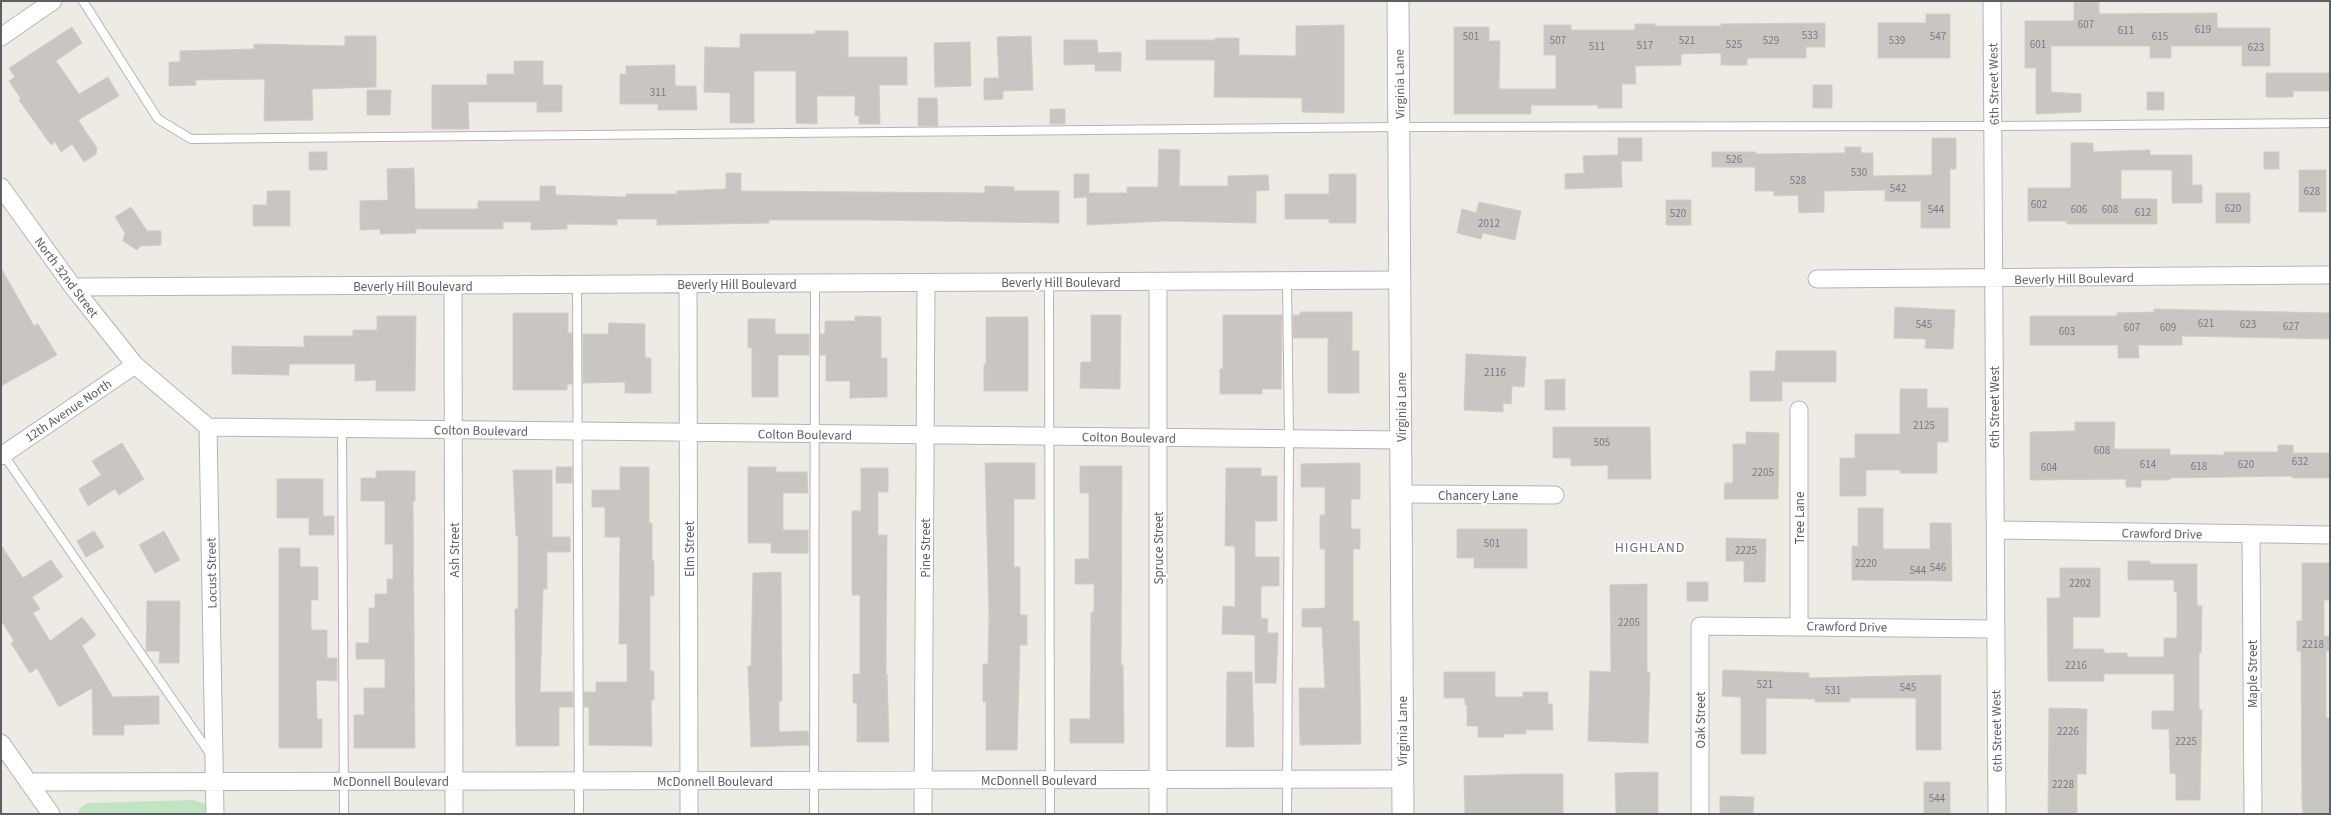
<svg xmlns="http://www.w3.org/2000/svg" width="2331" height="815" viewBox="0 0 2331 815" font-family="'Source Sans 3',sans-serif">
  <rect width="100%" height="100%" fill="#eeebe4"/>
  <!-- green -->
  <path fill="#c3e4c2" d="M193,800L212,806V814H78L79,809L87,803Z"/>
  <!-- building -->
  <path fill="#c9c6c2" stroke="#d2cdc3" d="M2074,2H2099V14L2217,13V28H2270V66H2242V46H2171V58H2150V46H2051V92L2081,94V112L2036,114V68H2025V21H2074Z
    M1926,14H1950V58H1878V23H1926Z
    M1825,23V47H1806V58H1747V65H1721V53L1681,54V65L1635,66L1636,84H1622V108H1598V105H1531V114H1454V27H1489V41H1500L1499,89H1556V55H1544V25H1571V30H1635V24H1655V26H1721V24Z
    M1344,25V113L1302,112V98L1214,97L1215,60H1146V40H1215V38H1239V55L1296,56V26Z
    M72,27L82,43L56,61L79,94L108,77L119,96L78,120L97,148L96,154L84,162L72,144L61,152L55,142L51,145L19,100L21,99L9,81L15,77L9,68Z
    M815,31H848V57H907V85H879L880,124H859V116H855V96H817V124L796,123V71H754V123H730V93L704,92L705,47L740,48V34H815Z
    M345,36H376V87L312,89L313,120L264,121L265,79L195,80L196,85L169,86V62H180V51L254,49V44L345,46Z
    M1031,36L1033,90L1003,91V99L984,100V78H999L997,37Z
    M1064,40H1097L1098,53L1121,52V71H1095V64L1064,65Z
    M970,42L971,86L935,87L934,43Z
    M514,61H543V85H562V112H537V102H468L469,129H432V85H487V74H514Z
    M675,65V86H696L697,110H658V104H620V74H626V66Z
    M2266,73H2330V91H2293V97H2266Z
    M1813,85H1832V108H1813Z
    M367,90H391L390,115H367Z
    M2147,92H2164V110H2147Z
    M918,98H937L938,126H918Z
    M1050,109H1065V124H1050Z
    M1618,138H1642V161H1621L1622,187L1565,189V174L1584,173L1583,156L1618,155Z
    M1932,138H1956V169H1950V228H1921V201H1885V190L1824,191V212L1799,213L1798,195L1774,196V191H1755V167H1712V152H1756V154L1845,153V147H1861V153H1873V176L1932,175Z
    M2071,143H2093V152L2150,150V155H2192V185H2202V203H2172V170H2121V199H2157V224H2067V221H2028V188H2071Z
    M1159,149L1180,150L1179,186H1228V176L1268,175L1269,190L1256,191V223L1165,221L1087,225V197L1074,198V174H1089V193H1127V187H1158Z
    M309,152H327V170H309Z
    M2264,152H2279V169H2264Z
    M414,168L415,209H478V201H540V186H555L556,195L626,197V194H677V191L726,189V173H741V191L985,193V186L1014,187V191H1059V223L869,220H769V223L657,225V219H617V225L567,224V229L531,230V222H503V229H416V233L380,234V229L360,230V201L388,200L387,169Z
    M2299,170H2326V212H2299Z
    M1329,174H1356V223H1329V219H1285V194H1329Z
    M267,191H290V226H253V205H267Z
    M2216,193H2250V223H2216Z
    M1666,200H1691V225H1666Z
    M1479,202L1521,211L1515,240L1483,233L1481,239L1457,233L1462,209L1476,213Z
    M131,207L147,231H161V245L140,246L137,250L123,241L125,233L115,217Z
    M1,268L34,326L38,324L57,355L1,386Z
    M1895,307L1955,310L1953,349L1925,348L1926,339L1894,338Z
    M2154,309L2330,313V339L2182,336V345H2138L2139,358H2118V345H2030V316H2117V313L2154,312Z
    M1300,312H1352V351H1359V393H1328V338H1293V315H1300Z
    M513,313H568V333H572V384H567V390H513Z
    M1091,315H1121L1120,389L1080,388L1081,362H1091Z
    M1223,315H1282L1281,389H1262V394H1220V369H1223Z
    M377,316H416L415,391H376V380L355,381V364H289V375L232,374V346L304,347V336H353V330H377Z
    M855,316L881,317V358H887V397L850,398V381H826V355H820V334H825V321H855Z
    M986,317H1028V391H984V364H986Z
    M748,319H775V334H809V355H778V397H752V348H748Z
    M609,323L645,324V358H651V393H625V382L583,383V334H608Z
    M1776,351H1836V382H1782V401H1750V371H1775Z
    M1466,354L1526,357L1524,387L1512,386L1511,404L1503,403V412L1464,410Z
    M1565,379V410H1545V380Z
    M1900,389H1927V408H1948V442H1937V473H1900V470H1866V496H1840V458H1855V434H1900Z
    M2075,422H2115L2114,449H2170V455H2224V452H2278V445H2293V453H2330V478H2292V476L2170,478V480H2141V487H2126V479L2030,480V432L2075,431Z
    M1553,427H1650L1651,479H1608V465L1571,466V458H1553Z
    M1746,432L1779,433L1778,499H1724L1725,483H1733V444H1746Z
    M122,443L144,479L119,495L115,489L88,506L79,489L101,475L92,461Z
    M985,463H1035V499H1014V567H1020V615H1027V645H1020L1017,750H986V702H983V664H988L989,615Z
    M1360,463V499H1351V529H1360V549H1353V621H1359L1361,744L1300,745L1299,688H1325L1322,627H1302V609L1325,608V549H1320V515H1325V487H1301V464Z
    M1080,466H1122L1121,665H1123L1124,743H1070V719H1090L1091,612H1094V584H1075V559H1089V493H1080Z
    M556,467H572V483H556Z
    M620,467H649V523H652V561H654V596H650V671H654V700H651L652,746L589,745V707H584V692H596V682H627V644H619L620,537H605V507H592V490H620Z
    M748,467H776V472H807L808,493H783V530H808V553H771V543H748Z
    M861,468H888V492H878V535H887L886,674H887L889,742H857V703H853V674H860V595H852V511H861Z
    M1226,468H1261V476H1277V521H1255V557H1279V586H1261V618L1268,619L1267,633H1278L1276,683H1255V635L1222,634L1223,606L1235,607V546H1225Z
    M513,470H552V537H570V552H547V589H543L540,692H573V707H559V746H516L515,609H518V536H516Z
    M376,471H415V501H413L415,748H354V715H364V688H385V659H356V643H369V608H375V594H387V579H393V544H385V501H361V478H376Z
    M277,479H323V516H334V535H309V518H277Z
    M1858,508H1883V549H1930V523H1951L1952,581L1852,580V546H1858Z
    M1457,529H1527V568H1474V558H1457Z
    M94,531L104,547L86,557L77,541Z
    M164,531L180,560L155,573L139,545Z
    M1726,538L1766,539L1765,582H1744V561H1726Z
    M1,545L23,578L51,560L63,577L32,597L40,609L33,613L50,641L82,617L96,635L82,646L113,697L159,696V724L124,725V735H93L92,688L59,707L37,668L30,673L11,643L14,641L1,620Z
    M279,548H300V567H318V600H311V630H327V658H337V681L316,680L317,719H322V748H279Z
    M2128,561H2150V564H2197V606H2202L2201,653H2199V710H2202L2200,800H2176V774L2170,773L2169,729H2152V711H2174V674H2104V681H2048L2047,598H2060V568H2100V617H2073V649H2104V653H2127V657H2164V638H2177V592H2174V580H2128Z
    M2302,563H2330V600H2324V636H2330V651H2326V718H2330V814H2303L2302,804L2301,651H2297V621H2302Z
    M781,572L782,701H779V732L808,731L809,745L751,747L748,666H751L753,573Z
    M1687,582H1708V601H1687Z
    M1647,584V672L1650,673L1648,743L1588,741L1590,671L1611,672L1610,585Z
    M147,601H180L179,663H159L160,651H146Z
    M1723,670L1809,673V678L1941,675V750H1916V698H1850V702H1815V699L1766,698V754H1741V697L1722,696Z
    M1227,672H1252L1254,747H1226Z
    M1444,672H1495V697H1523V692H1548V704H1552L1553,730H1526V734H1504V737H1478V726H1467V705H1465V698H1444Z
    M2049,708L2087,709L2086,774H2077V814H2048Z
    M1658,772V814H1616L1615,773Z
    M1524,774H1563V814H1465L1464,776Z
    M1924,782H1950V814H1924Z
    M1720,796L1754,797L1753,814H1720Z"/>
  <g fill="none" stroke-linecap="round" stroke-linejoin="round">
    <defs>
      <path id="service" d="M83,1L158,119L191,139L1400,127L1994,126L2330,123
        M1049,282L1050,814
        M577,285L579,814
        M342,429L344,814
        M3,454L211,755
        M814,814L815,284
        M1287,814L1289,439L1287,281"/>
      <path id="minor" d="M1992,1L1997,814
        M1,37L53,1
        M1,187L73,287L135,365L208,427L215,814
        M1817,279L2330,275
        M1158,282V814
        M688,284L689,814
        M453,285L454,814
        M73,287L1401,280
        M1799,410V625
        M208,427L1402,440
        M1,456L135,365
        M1401,494L1555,495
        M1995,530L2330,535
        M2251,535L2253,814
        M1,743L51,814
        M28,782L1402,779
        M923,814L926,283
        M1700,814V626L1995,629"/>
      <path id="tertiary" d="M1398,1L1403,814"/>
    </defs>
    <!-- service casing -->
    <use href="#service" stroke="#b2b5b8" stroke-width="10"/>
    <!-- minor casing -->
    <use href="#minor" stroke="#b2b5b8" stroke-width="19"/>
    <!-- tertiary casing -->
    <use href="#tertiary" stroke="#b2b5b8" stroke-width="23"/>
    <!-- service -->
    <use href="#service" stroke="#fff" stroke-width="8"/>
    <!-- minor -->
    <use href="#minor" stroke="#fff" stroke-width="17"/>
    <!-- tertiary -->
    <use href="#tertiary" stroke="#fff" stroke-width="21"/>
  </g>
  <g text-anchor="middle" stroke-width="4" stroke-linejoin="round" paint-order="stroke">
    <!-- number labels -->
    <g font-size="11" fill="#777a7c">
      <text x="2086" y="28">607</text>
      <text x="2203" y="33">619</text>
      <text x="2126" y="34">611</text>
      <text x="1810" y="39">533</text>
      <text x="1471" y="40">501</text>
      <text x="1938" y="40">547</text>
      <text x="2160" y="40">615</text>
      <text x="1558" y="44">507</text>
      <text x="1687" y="44">521</text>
      <text x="1771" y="44">529</text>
      <text x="1897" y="44">539</text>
      <text x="1734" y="48">525</text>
      <text x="2038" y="48">601</text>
      <text x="1645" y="49">517</text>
      <text x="1597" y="50">511</text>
      <text x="2256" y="51">623</text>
      <text x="658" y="96">311</text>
      <text x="1734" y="163">526</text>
      <text x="1859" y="176">530</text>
      <text x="1798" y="184">528</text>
      <text x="1898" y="192">542</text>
      <text x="2312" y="195">628</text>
      <text x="2039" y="208">602</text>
      <text x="2233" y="212">620</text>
      <text x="1936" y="213">544</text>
      <text x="2079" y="213">606</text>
      <text x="2110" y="213">608</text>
      <text x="2143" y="216">612</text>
      <text x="1678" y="217">520</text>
      <text x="1489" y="227">2012</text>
      <text x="2206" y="327">621</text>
      <text x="1924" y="328">545</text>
      <text x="2248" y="328">623</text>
      <text x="2291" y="330">627</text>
      <text x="2132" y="331">607</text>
      <text x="2168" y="331">609</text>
      <text x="2067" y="335">603</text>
      <text x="1495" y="376">2116</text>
      <text x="1924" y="429">2125</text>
      <text x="1602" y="446">505</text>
      <text x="2102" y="454">608</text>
      <text x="2300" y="465">632</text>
      <text x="2148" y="468">614</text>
      <text x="2246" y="468">620</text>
      <text x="2199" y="470">618</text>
      <text x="2049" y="471">604</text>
      <text x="1763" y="476">2205</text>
      <text x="1492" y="547">501</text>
      <text x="1746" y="554">2225</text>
      <text x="1866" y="567">2220</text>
      <text x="1938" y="571">546</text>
      <text x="1918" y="574">544</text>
      <text x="2080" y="587">2202</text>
      <text x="1629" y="626">2205</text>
      <text x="2313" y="648">2218</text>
      <text x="2076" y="669">2216</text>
      <text x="1765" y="688">521</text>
      <text x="1908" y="691">545</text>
      <text x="1833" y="694">531</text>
      <text x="2068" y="735">2226</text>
      <text x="2186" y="745">2225</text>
      <text x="2063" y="788">2228</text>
      <text x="1937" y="802">544</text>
    </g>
    <!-- street labels -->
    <g font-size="13" fill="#5c6064" stroke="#fff">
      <text transform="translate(1399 84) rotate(-91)" y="5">Virginia Lane</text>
      <text transform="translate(1993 84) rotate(-91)" y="5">6th Street West</text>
      <text transform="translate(67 277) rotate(53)" y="5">North 32nd Street</text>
      <text transform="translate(2074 278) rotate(-1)" y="5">Beverly Hill Boulevard</text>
      <text x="1061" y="287">Beverly Hill Boulevard</text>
      <text x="737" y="289">Beverly Hill Boulevard</text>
      <text x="413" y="291">Beverly Hill Boulevard</text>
      <text transform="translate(1401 407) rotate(-90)" y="5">Virginia Lane</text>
      <text transform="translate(1994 407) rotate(-90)" y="5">6th Street West</text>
      <text transform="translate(68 410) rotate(-34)" y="5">12th Avenue North</text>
      <text transform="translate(481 430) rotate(1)" y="5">Colton Boulevard</text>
      <text transform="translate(805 434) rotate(1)" y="5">Colton Boulevard</text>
      <text transform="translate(1129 437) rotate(1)" y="5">Colton Boulevard</text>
      <text x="1478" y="500">Chancery Lane</text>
      <text transform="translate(1799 518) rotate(-90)" y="5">Tree Lane</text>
      <text transform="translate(2162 533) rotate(1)" y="5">Crawford Drive</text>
      <text transform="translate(925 548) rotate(-90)" y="5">Pine Street</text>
      <text transform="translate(1158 548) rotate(-90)" y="5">Spruce Street</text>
      <text transform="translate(689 549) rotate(-90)" y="5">Elm Street</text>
      <text transform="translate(454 550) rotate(-90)" y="5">Ash Street</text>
      <text transform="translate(211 573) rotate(-91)" y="5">Locust Street</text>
      <text transform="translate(1847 626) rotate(1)" y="5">Crawford Drive</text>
      <text transform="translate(2252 674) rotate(-90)" y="5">Maple Street</text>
      <text transform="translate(1700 720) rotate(-90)" y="5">Oak Street</text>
      <text transform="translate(1402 731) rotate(-90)" y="5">Virginia Lane</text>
      <text transform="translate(1996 731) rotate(-91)" y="5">6th Street West</text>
      <text x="1039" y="785">McDonnell Boulevard</text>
      <text x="391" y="786">McDonnell Boulevard</text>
      <text x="715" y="786">McDonnell Boulevard</text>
    </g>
    <!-- neighbourhood labels -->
    <g font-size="14" letter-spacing="1" fill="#6d7276" stroke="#fff">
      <text x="1650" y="552">HIGHLAND</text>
    </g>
  </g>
  <!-- border -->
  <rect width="2331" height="815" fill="none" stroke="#5c6064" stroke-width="4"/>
</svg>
